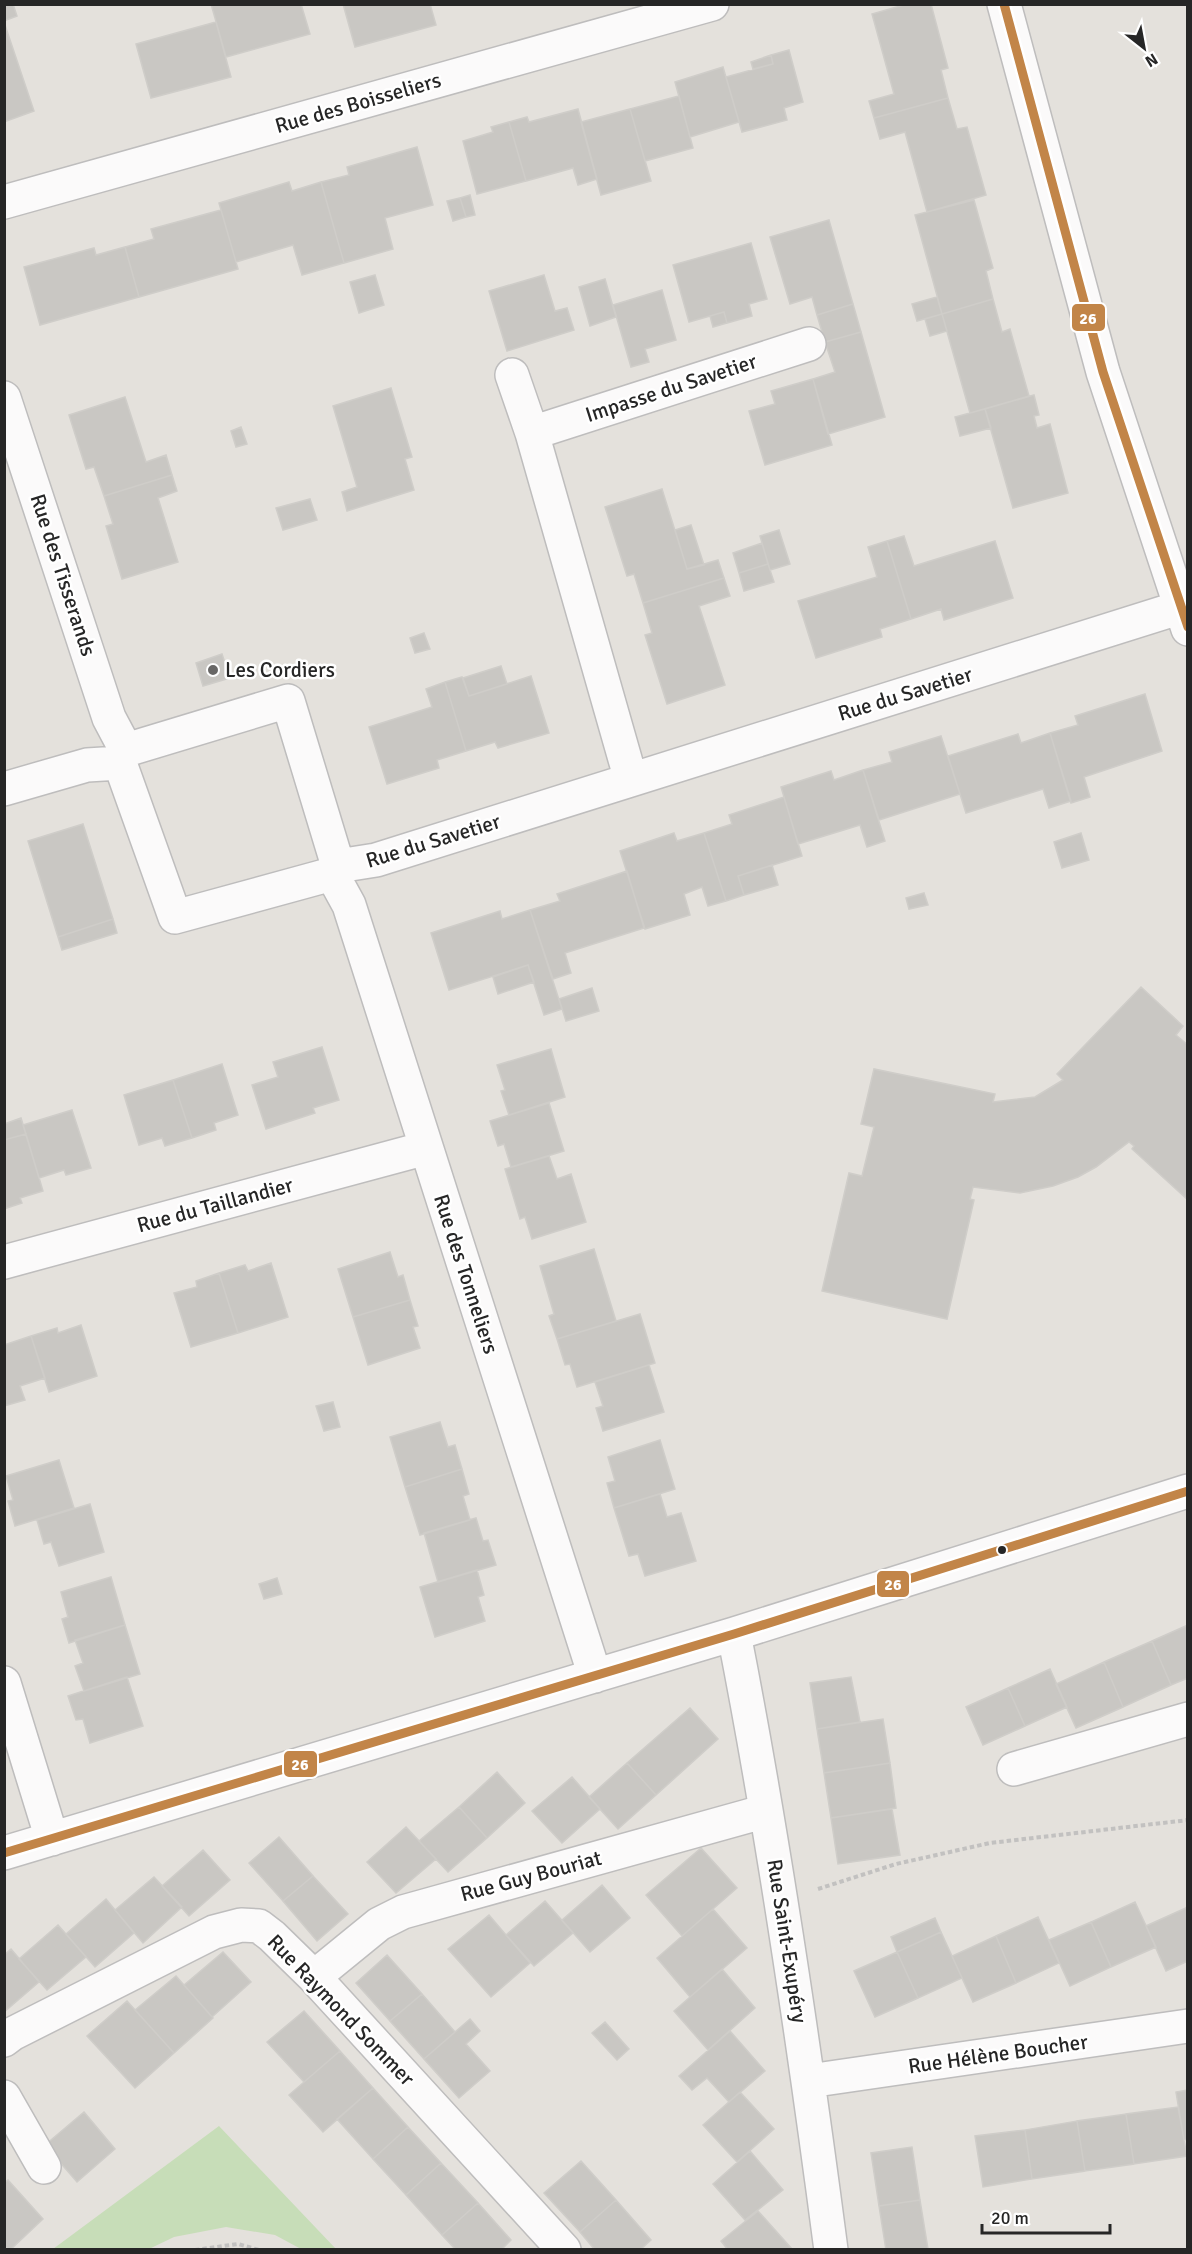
<svg xmlns="http://www.w3.org/2000/svg" width="1192" height="2254" viewBox="0 0 1192 2254" font-family="Signika,sans-serif">
  <rect width="100%" height="100%" fill="#e4e1dc"/>
  <!-- green -->
  <path fill="#c7ddb8" d="M219,2126L336,2249H301L275,2235L226,2227L174,2237L149,2249H53Z"/>
  <!-- building -->
  <path fill="#c9c7c3" stroke="#cfcdc9" stroke-width="1.5" d="M4,4H13L17,16L4,21Z
    M211,4H301L310,34L226,57Z
    M343,4H430L436,25L355,47Z
    M907,4H931L948,68L941,70L948,98L874,118L869,101L894,94L872,14Z
    M4,22L34,111L4,122Z
    M216,22L231,77L151,98L136,44Z
    M789,50L803,102L784,108L787,120L742,132L726,77L773,64L771,55Z
    M771,55L773,64L753,69L751,62Z
    M723,67L739,122L690,137L675,82Z
    M679,96L693,148L645,161L630,109Z
    M948,98L957,129L967,127L986,195L927,212L905,132L880,139L874,118Z
    M578,109L597,179L578,185L573,168L526,181L509,122L527,117L529,122Z
    M630,109L651,181L601,195L581,122Z
    M509,122L526,181L477,194L463,141L493,132L491,127Z
    M417,147L433,205L385,218L393,249L344,263L321,182L349,175L347,167Z
    M289,182L292,191L321,182L344,263L302,275L293,245L236,262L219,203Z
    M470,195L475,215L466,217L460,198Z
    M460,198L466,217L453,221L447,201Z
    M974,200L993,268L986,271L993,299L942,314L915,215Z
    M221,210L238,269L139,297L125,247L154,239L151,229Z
    M829,220L853,304L817,315L812,297L790,304L770,237Z
    M751,243L767,299L749,304L752,316L727,323L724,312L689,322L673,265Z
    M125,247L139,297L40,325L24,267L94,248L96,255Z
    M375,275L384,305L359,313L350,282Z
    M544,275L555,311L567,308L574,330L507,351L489,291Z
    M605,279L616,317L590,326L579,287Z
    M662,290L676,340L645,349L649,362L631,367L613,305Z
    M937,297L942,314L917,321L912,304Z
    M993,299L1002,332L1010,329L1029,396L970,413L942,314Z
    M853,304L861,332L825,342L817,315Z
    M724,312L727,323L713,327L710,316Z
    M942,314L947,331L930,336L925,319Z
    M861,332L885,417L828,434L813,379L835,372L825,342Z
    M813,379L832,445L765,465L749,411L775,404L771,391Z
    M391,388L412,457L405,459L414,490L347,511L342,492L357,487L333,406Z
    M1034,395L1039,415L1034,416L1037,428L1050,424L1068,493L1013,508L985,409Z
    M125,397L146,462L166,455L172,475L104,496L94,467L86,469L69,415Z
    M985,409L991,428L960,436L955,417Z
    M241,427L247,444L236,447L231,431Z
    M172,475L177,491L158,498L178,562L122,579L106,526L113,524L104,496Z
    M662,489L687,569L718,560L724,578L643,603L634,574L627,576L605,507Z
    M310,499L317,520L283,530L276,508Z
    M691,525L704,565L687,569L675,530Z
    M779,530L790,564L770,570L760,536Z
    M904,536L914,566L995,541L1013,598L944,620L941,609L911,619L887,541Z
    M887,541L911,619L880,629L882,637L816,658L798,601L877,577L868,547Z
    M762,543L768,564L739,573L733,553Z
    M768,564L774,582L744,591L739,573Z
    M724,578L730,596L699,606L725,685L667,704L645,635L652,633L643,603Z
    M424,633L430,649L415,653L410,638Z
    M222,654L230,678L203,686L196,663Z
    M501,666L507,684L469,696L463,678Z
    M531,676L549,733L498,748L495,742L466,751L445,682L462,677L469,696Z
    M445,682L466,751L437,760L439,768L387,784L369,727L432,707L426,689Z
    M1145,694L1162,751L1084,777L1090,797L1071,803L1050,733L1078,725L1075,716Z
    M1050,733L1071,801L1049,808L1043,789L966,813L948,756L1018,734L1021,743Z
    M941,736L960,794L879,820L863,770L892,762L889,752Z
    M863,770L885,841L867,847L860,825L798,844L781,787L831,771L834,780Z
    M784,797L802,856L738,876L744,895L726,901L704,833L732,824L729,815Z
    M83,824L113,919L58,937L28,841Z
    M674,833L677,841L704,833L726,901L708,906L702,887L684,894L690,915L645,929L620,851Z
    M1081,833L1089,860L1062,868L1054,842Z
    M772,865L778,885L744,895L738,876Z
    M627,871L644,928L565,953L571,973L553,979L530,910L560,901L557,894Z
    M924,893L928,905L909,909L906,898Z
    M530,910L562,1009L544,1015L528,965L449,990L431,933L500,911L502,919Z
    M113,919L117,933L62,950L58,937Z
    M528,965L534,982L498,994L493,977Z
    M1141,987L1183,1026L1176,1035L1188,1045V1200L1132,1149L1134,1146L1129,1142L1096,1167L1078,1177L1053,1186L1020,1193L973,1187L970,1199L974,1200L947,1319L822,1291L849,1173L862,1176L874,1127L861,1124L874,1069L995,1094L993,1102L1035,1097L1063,1080L1057,1074Z
    M592,988L599,1011L566,1021L559,999Z
    M322,1047L339,1100L313,1108L315,1113L266,1129L252,1085L278,1077L273,1062Z
    M551,1049L565,1097L509,1115L501,1091L505,1090L497,1065Z
    M222,1064L238,1115L214,1123L216,1130L192,1138L173,1080Z
    M173,1080L192,1138L165,1146L162,1138L139,1145L124,1095Z
    M549,1103L564,1151L511,1167L504,1144L498,1146L490,1121Z
    M72,1110L91,1168L66,1175L64,1170L39,1178L23,1125Z
    M21,1118L26,1134L4,1140V1124Z
    M26,1134L43,1191L20,1198L22,1203L4,1209V1140Z
    M549,1156L557,1179L571,1174L586,1222L532,1239L525,1217L520,1219L505,1169Z
    M594,1249L616,1321L557,1339L549,1316L554,1314L540,1266Z
    M390,1252L398,1277L403,1275L410,1300L353,1317L338,1269Z
    M271,1263L288,1317L238,1333L219,1273L245,1265L248,1271Z
    M219,1273L238,1333L191,1347L174,1293L197,1287L196,1281Z
    M410,1300L418,1326L413,1327L420,1348L368,1365L353,1317Z
    M640,1314L655,1363L577,1387L570,1364L565,1365L557,1339Z
    M81,1325L97,1376L49,1392L31,1336L57,1328L58,1333Z
    M31,1336L45,1378L20,1386L25,1400L4,1406V1345Z
    M649,1365L664,1412L603,1431L596,1408L603,1406L595,1382Z
    M333,1402L340,1427L324,1431L316,1406Z
    M440,1422L448,1447L455,1445L462,1469L405,1487L390,1437Z
    M660,1440L675,1489L614,1508L607,1483L615,1481L608,1457Z
    M59,1460L74,1508L15,1526L8,1501L13,1500L6,1476Z
    M462,1469L469,1494L463,1496L470,1520L420,1535L405,1487Z
    M660,1494L667,1517L681,1513L696,1561L645,1576L638,1554L629,1556L614,1508Z
    M90,1504L104,1552L59,1566L51,1542L44,1544L37,1520Z
    M476,1518L483,1541L488,1540L496,1565L438,1582L424,1533Z
    M477,1570L484,1595L478,1597L485,1621L435,1637L420,1587Z
    M111,1577L125,1625L69,1643L62,1619L68,1617L61,1592Z
    M277,1578L282,1594L264,1599L259,1584Z
    M125,1625L140,1674L84,1691L75,1666L83,1663L75,1640Z
    M1188,1625V1678L1171,1685L1152,1641Z
    M1152,1641L1171,1685L1123,1707L1104,1662Z
    M1104,1662L1123,1707L1076,1728L1056,1684Z
    M1050,1669L1067,1707L1025,1726L1008,1688Z
    M127,1677L143,1726L90,1743L83,1719L76,1720L68,1696Z
    M851,1677L860,1722L817,1729L810,1683Z
    M1008,1688L1025,1726L983,1745L966,1707Z
    M690,1708L718,1739L656,1795L627,1763Z
    M883,1719L890,1763L824,1773L817,1729Z
    M627,1763L656,1795L618,1829L589,1797Z
    M890,1763L896,1808L831,1818L824,1773Z
    M497,1772L525,1803L487,1838L459,1807Z
    M572,1777L600,1809L562,1843L532,1811Z
    M459,1807L487,1838L448,1872L419,1841Z
    M892,1809L900,1855L838,1864L831,1818Z
    M406,1827L436,1859L396,1893L367,1862Z
    M279,1837L313,1876L283,1901L249,1863Z
    M701,1848L737,1888L682,1936L646,1895Z
    M203,1850L230,1880L189,1916L162,1886Z
    M313,1876L348,1914L317,1941L283,1901Z
    M154,1877L182,1907L143,1943L115,1910Z
    M602,1885L630,1918L590,1952L562,1920Z
    M106,1899L134,1933L95,1967L66,1934Z
    M545,1901L573,1933L534,1966L506,1935Z
    M1135,1902L1156,1947L1111,1967L1091,1922Z
    M1188,1907V1961L1166,1971L1146,1926Z
    M713,1909L747,1948L690,1997L657,1958Z
    M489,1915L530,1963L491,1997L448,1949Z
    M1038,1917L1059,1963L1016,1983L996,1936Z
    M935,1918L941,1932L897,1952L891,1937Z
    M1091,1922L1111,1967L1070,1986L1049,1940Z
    M58,1925L86,1957L47,1990L19,1959Z
    M941,1932L962,1978L918,1998L897,1952Z
    M996,1936L1016,1983L973,2002L952,1956Z
    M11,1949L39,1982L4,2012V1955Z
    M223,1952L251,1982L212,2017L184,1985Z
    M897,1952L918,1998L875,2017L854,1971Z
    M387,1955L422,1994L390,2021L356,1983Z
    M722,1969L755,2008L708,2050L674,2011Z
    M176,1976L213,2018L174,2053L135,2010Z
    M422,1994L455,2032L424,2059L390,2021Z
    M127,2001L174,2053L135,2088L87,2036Z
    M304,2011L340,2051L304,2082L267,2042Z
    M470,2019L480,2031L466,2044L490,2071L459,2098L424,2059Z
    M605,2022L629,2049L617,2060L592,2033Z
    M730,2031L765,2071L729,2102L707,2078L692,2090L679,2076Z
    M340,2051L373,2088L323,2132L289,2095Z
    M373,2088L408,2127L373,2159L337,2119Z
    M1188,2090V2139L1184,2140L1176,2092Z
    M740,2092L774,2129L737,2162L703,2125Z
    M1178,2107L1187,2156L1134,2164L1126,2114Z
    M84,2112L115,2149L77,2182L45,2145Z
    M1126,2114L1134,2164L1085,2171L1077,2121Z
    M1077,2121L1085,2171L1032,2179L1025,2130Z
    M408,2127L441,2163L406,2195L373,2159Z
    M1025,2130L1032,2179L983,2187L975,2136Z
    M912,2147L920,2200L879,2206L871,2153Z
    M750,2151L783,2190L745,2220L713,2184Z
    M581,2161L616,2200L580,2232L544,2193Z
    M441,2163L478,2203L442,2235L406,2195Z
    M8,2180L43,2219L10,2250L4,2246V2183Z
    M616,2200L651,2240L640,2250H595L580,2232Z
    M920,2200L928,2249L886,2250L879,2206Z
    M478,2203L511,2240L501,2250H456L442,2235Z
    M758,2211L792,2249L791,2250H728L721,2241Z"/>
  <g fill="none" stroke-linecap="round" stroke-linejoin="round">
    <defs>
      <path id="minor" d="M1004,4L1103,372L1188,629
        M4,202L712,4
        M512,375L532,433L631,780
        M4,398L109,718L126,750
        M532,433L809,344
        M288,701L338,866L332,874L175,917L120,763L126,750Z
        M4,789L87,765L120,763
        M338,866L376,860L1188,605
        M332,874L349,905L595,1676
        M4,1262L426,1148
        M734,1634C774,1838 804,2044 831,2250
        M4,1683L52,1839
        M1014,1769L1188,1719
        M4,1853L734,1634L1188,1491
        M314,1977L379,1924L403,1912L766,1811
        M4,2040L12,2034L214,1932L241,1925L259,1926L272,1936L314,1977L564,2250
        M809,2081L1188,2026
        M4,2097L44,2167"/>
    </defs>
    <!-- minor casing -->
    <use href="#minor" stroke="#bebdbd" stroke-width="36"/>
    <!-- path -->
    <path stroke="#c2c1c0" stroke-width="4" stroke-dasharray="4.5 3" stroke-linecap="butt" d="M818,1889L896,1864L990,1843L1188,1820
      M195,2250L238,2244L259,2250"/>
    <!-- minor -->
    <use href="#minor" stroke="#fbfafa" stroke-width="33"/>
    <defs>
      <path id="bus-1" d="M1004,4L1103,372L1188,627
        M4,1853L734,1634L1188,1491"/>
    </defs>
    <!-- bus-1 casing -->
    <use href="#bus-1" stroke="#fff" stroke-width="14"/>
    <!-- bus-1 -->
    <use href="#bus-1" stroke="#c28548" stroke-width="9"/>
  </g>
  <!-- markers -->
  <circle fill="#686766" stroke="#fff" stroke-width="2" cx="213" cy="670" r="6"/>
  <circle fill="#262626" stroke="#fff" stroke-width="2" cx="1002" cy="1550" r="5"/>
  <g text-anchor="middle" stroke-width="5" stroke-linejoin="round" paint-order="stroke">
    <!-- street labels -->
    <g font-size="21" fill="#262626" stroke="#fff">
      <text transform="translate(358 103) rotate(-16)" y="7">Rue des Boisseliers</text>
      <text transform="translate(671 388) rotate(-18)" y="7">Impasse du Savetier</text>
      <text transform="translate(63 575) rotate(72)" y="7">Rue des Tisserands</text>
      <text transform="translate(905 694) rotate(-17)" y="7">Rue du Savetier</text>
      <text transform="translate(433 841) rotate(-17)" y="7">Rue du Savetier</text>
      <text transform="translate(215 1205) rotate(-15)" y="7">Rue du Taillandier</text>
      <text transform="translate(466 1274) rotate(72)" y="7">Rue des Tonneliers</text>
      <text transform="translate(531 1876) rotate(-15)" y="7">Rue Guy Bouriat</text>
      <text transform="translate(787 1941) rotate(81)" y="7">Rue Saint-Exupéry</text>
      <text transform="translate(341 2010) rotate(46)" y="7">Rue Raymond Sommer</text>
      <text transform="translate(998 2054) rotate(-8)" y="7">Rue Hélène Boucher</text>
    </g>
    <!-- poi labels -->
    <g font-size="21" fill="#262626" stroke="#fff" text-anchor="start">
      <text x="225" y="677">Les Cordiers</text>
    </g>
  </g>
  <g stroke="#fff" stroke-width="2">
    <rect x="1071" y="303" width="35" height="29" rx="6" fill="#c28548"/>
    <rect x="876" y="1570" width="34" height="28" rx="6" fill="#c28548"/>
    <rect x="283" y="1750" width="35" height="28" rx="6" fill="#c28548"/>
  </g>
  <g font-size="16" text-anchor="middle" font-weight="bold" fill="#fff">
    <text x="1088" y="324">26</text>
    <text x="893" y="1590">26</text>
    <text x="300" y="1770">26</text>
  </g>
  <!-- border -->
  <rect width="1192" height="2254" fill="none" stroke="#262626" stroke-width="12"/>
  <!-- north arrow -->
  <g transform="translate(1144 48) rotate(149)" stroke="#ffffff" stroke-width="4.5" paint-order="stroke">
  <path d="M0-4.5L10 22L0 15L-10 22Z" fill="#262626"/>
  <text y="-9" font-size="16" font-weight="bold" text-anchor="middle" fill="#262626">N</text>
  </g>
  <!-- scale -->
  <path d="M982 2224v9h128v-9" fill="none" stroke="#262626" stroke-width="3"/>
  <text x="991" y="2224" font-size="18" fill="#262626" stroke="#ffffff" stroke-width="4.5" paint-order="stroke">20 m</text>
</svg>
